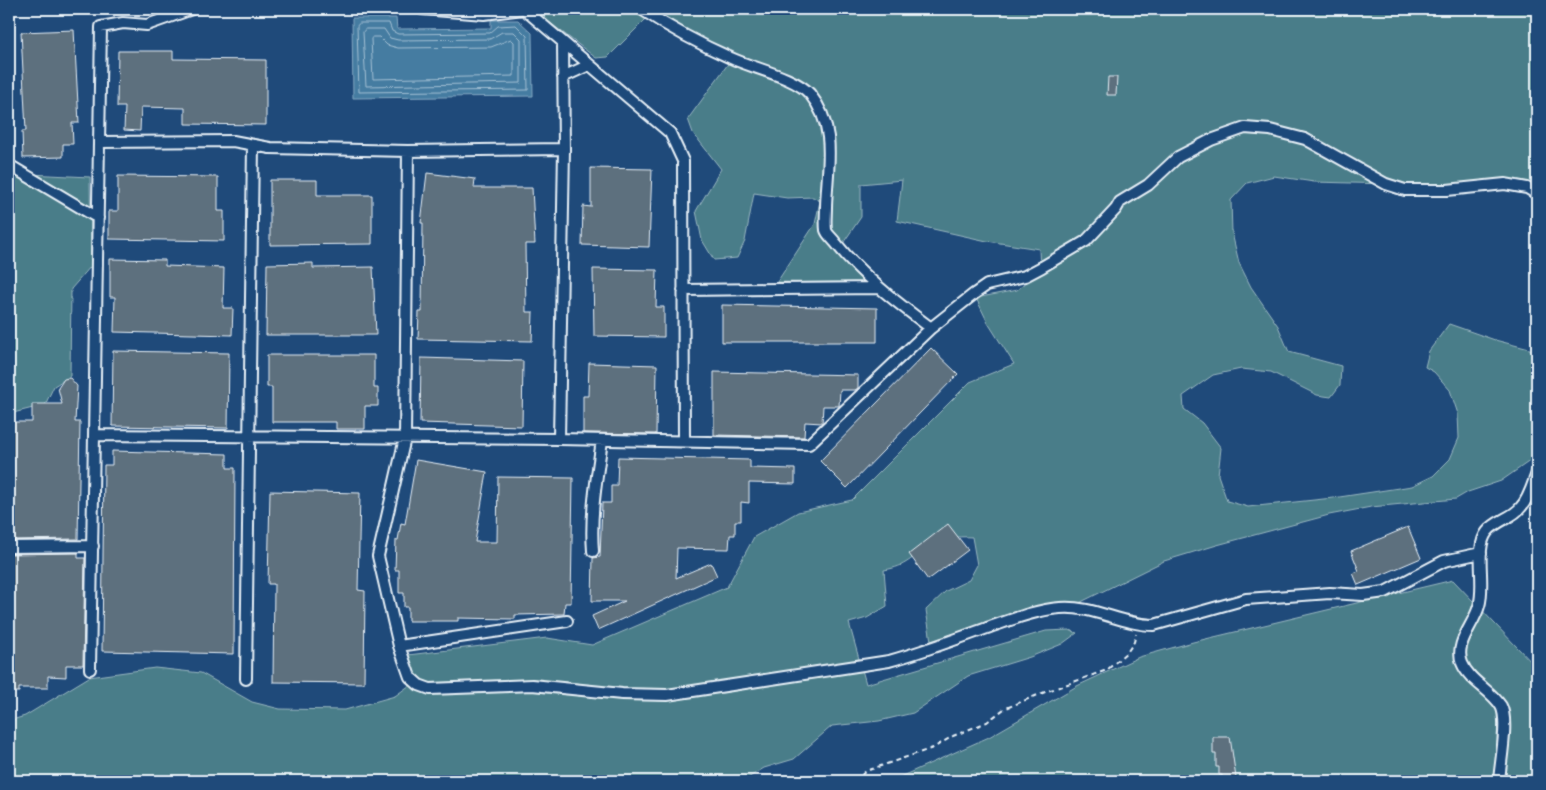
<svg xmlns="http://www.w3.org/2000/svg" width="1546" height="790" viewBox="0 0 1546 790" font-family="Delius,sans-serif">
  <rect width="100%" height="100%" fill="#1f4a7a"/>
  <filter id="ink" filterUnits="userSpaceOnUse"><feTurbulence type="fractalNoise" baseFrequency=".02" numOctaves="2"/><feDisplacementMap in="SourceGraphic" scale="10" xChannelSelector="R" yChannelSelector="G"/><feConvolveMatrix kernelMatrix="1 2 1 2 8 2 1 2 1" color-interpolation-filters="sRGB"/></filter>
  <g filter="url(#ink)">
    <!-- green -->
    <path fill="#4a7d89" stroke="#99b7c0" d="M9,9H15L9,108Z
      M536,9H1537V186L1406,189L1388,184L1314,182L1274,176L1247,183L1231,200L1232,233L1239,263L1251,287L1278,326L1289,352L1341,366L1340,385L1331,397L1317,395L1271,372L1241,369L1213,375L1183,396L1184,409L1202,423L1221,448L1218,475L1227,501L1248,507L1333,498L1412,486L1433,476L1450,459L1459,438L1458,414L1450,390L1434,372L1425,367L1429,351L1449,324L1495,340L1537,351V456L1501,481L1468,492L1456,499L1371,507L1329,515L1217,545L1164,561L1073,606L1038,615L939,652L931,641L926,610L946,591L969,580L977,565L972,537C957,536 942,538 929,546C910,558 908,566 884,570L887,606L867,618L849,623L866,684L1046,631L1069,630L1077,633L1062,644L1030,657L968,676L913,713L879,721L832,726L794,759L764,768L743,781H9V721L25,716L89,677L155,668L201,673L252,702L280,709L345,710L395,696L417,680L408,655L547,638L592,645L727,587L754,537L798,512L852,500L970,382L1014,364L988,323L976,298L1017,290L1040,272L1039,249L987,241L897,221L902,180L861,184V217L837,252L870,284L777,282L815,224L820,201L813,197L787,198L754,193L745,241L737,258L714,260L702,240L696,211L721,169L693,133L688,119L733,57L653,12L608,57L596,58L536,12Z
      M9,173L90,177L91,266L71,289L70,376L54,386L45,405L9,414Z
      M1453,580L1537,668V781H891L989,737L1077,686L1139,657L1193,642Z"/>
    <!-- water -->
    <path fill="#447ba1" stroke="#86aac4" d="M352,18H396L397,29L491,28V20H518L532,33L533,96L353,98Z"/>
    <g fill="none" stroke-linecap="round" stroke-linejoin="round">
      <!-- shore -->
      <path stroke="#a6c2d5" stroke-width="1" d="M360,23H389L392,31L398,34L490,33L498,26L516,25L527,36L528,90L359,92L357,26Z
        M366,29H384L390,38L398,40L490,39L502,32H514L521,39V83L366,86L363,32Z
        M373,37H379L387,45L398,48L491,47L511,39L514,42V76L373,79L371,39Z"/>
    </g>
    <!-- building -->
    <path fill="#5d6f7e" stroke="#e8f1f8" d="M74,30L79,123H72L73,144H63V157L23,158L22,131H26L21,32Z
      M118,51H173V59L266,60V125L185,124V108L141,107L140,131L124,130L125,107H117Z
      M1108,77H1117L1116,95H1107Z
      M591,168L652,169L649,247L582,245L583,206L591,207Z
      M427,173L475,179L474,188H532L535,244H525L526,312H533L532,341L418,339L419,312H422L423,223H421Z
      M118,176L218,177V211H224V241L109,239V211H118Z
      M270,180H317V195H372V244L270,245Z
      M110,259L165,260V266L224,268L223,308H233L232,335L114,332L115,297H110Z
      M313,263V268L373,267L376,335H266L267,264Z
      M593,269L657,270L656,307H664V337L594,336Z
      M722,305L877,308V342H722Z
      M931,348L958,374L847,488L820,461Z
      M113,351L229,353L228,428L112,426Z
      M267,355H374V388H378V406H365V429H336V422H272V387H267Z
      M421,358L523,361L522,426L420,423Z
      M589,363L657,365L656,434L583,433V396H588Z
      M714,372L858,375V388L855,390H840L839,406H823L822,423L805,422L804,437L714,435Z
      M70,378L77,386L75,422H80L78,539L9,540V422H32V404H62L58,388L64,379Z
      M112,451L227,454V468H235L234,654L102,651L104,465H112Z
      M618,457L750,460V468L795,469V484L749,483V503L741,502V521H735V535H730L729,549L677,548L676,578L711,563L717,576L598,630L592,616L625,601H592L593,558L600,557L602,503H611V486H617Z
      M416,460L487,472L475,542H497L498,477L573,478L571,603H565L564,614L515,615V619L458,618V621H408V607H404V593H399V570H395L396,540H398L401,523L405,524Z
      M270,491L360,493L358,590L365,591L364,683L273,682L274,584H268Z
      M948,524L968,550L928,580L909,554Z
      M1408,527L1421,558L1358,585L1353,573L1359,571L1351,551Z
      M78,553V558H85L83,665H66V677L48,676V688H19V692H9V554Z
      M1213,737H1230L1236,778H1222V775H1219V767H1216V754H1213Z"/>
    <g fill="none" stroke-linecap="round" stroke-linejoin="round">
      <defs>
        <path id="street" d="M422,9L484,14L523,9
          M524,9L670,133L683,161L684,441
          M641,9C670,28 699,44 731,58C752,68 795,77 810,94C838,129 827,166 826,207C826,214 825,223 826,230C827,234 832,238 835,242C862,276 896,302 931,328
          M563,77L589,65
          M100,142L233,141L270,148L408,151L564,149
          M408,151L405,438L378,556L399,646L410,677L419,685L430,689L532,685L622,694L667,695L889,661C922,652 954,640 987,628C1011,620 1035,610 1060,608C1092,605 1122,625 1154,625L1246,599L1330,593L1363,595L1385,592L1444,561L1481,553
          M9,165L98,218
          M683,290L879,288
          M96,435L559,439L809,444L931,328L974,294L987,285L1025,276L1042,267L1086,241L1116,209L1120,202L1148,185L1178,157L1211,140L1245,128L1270,130L1305,139L1386,184L1405,190H1447L1505,184L1527,188L1537,194
          M559,439L564,149L563,44
          M9,547L93,546
          M593,551C590,514 597,477 602,440
          M399,646L567,621
          M90,669L101,27L123,23L147,25L192,9
          M246,679L253,145
          M1499,781C1500,764 1509,720 1501,706C1491,690 1469,681 1462,663C1454,643 1474,625 1479,606C1486,584 1474,549 1487,532C1496,520 1513,518 1521,507C1529,499 1533,483 1537,473"/>
      </defs>
      <!-- street casing -->
      <use href="#street" stroke="#e8f1f8" stroke-width="14"/>
      <!-- path -->
      <path stroke="#e8f1f8" stroke-width="2" stroke-dasharray="5 4" stroke-linecap="butt" d="M855,781L866,771L933,748L953,736L987,722L1004,709L1045,692L1107,670L1128,651L1134,642L1136,634"/>
      <!-- street -->
      <use href="#street" stroke="#1f4a7a" stroke-width="10"/>
    </g>
  </g>
  <!-- margin -->
  <rect width="1546" height="790" fill="none" stroke="#1f4a7a" stroke-width="30"/>
  <rect x="15" y="15" width="1516" height="760" fill="none" stroke="#e8f1f8" stroke-width="2" filter="url(#ink)"/>
</svg>
